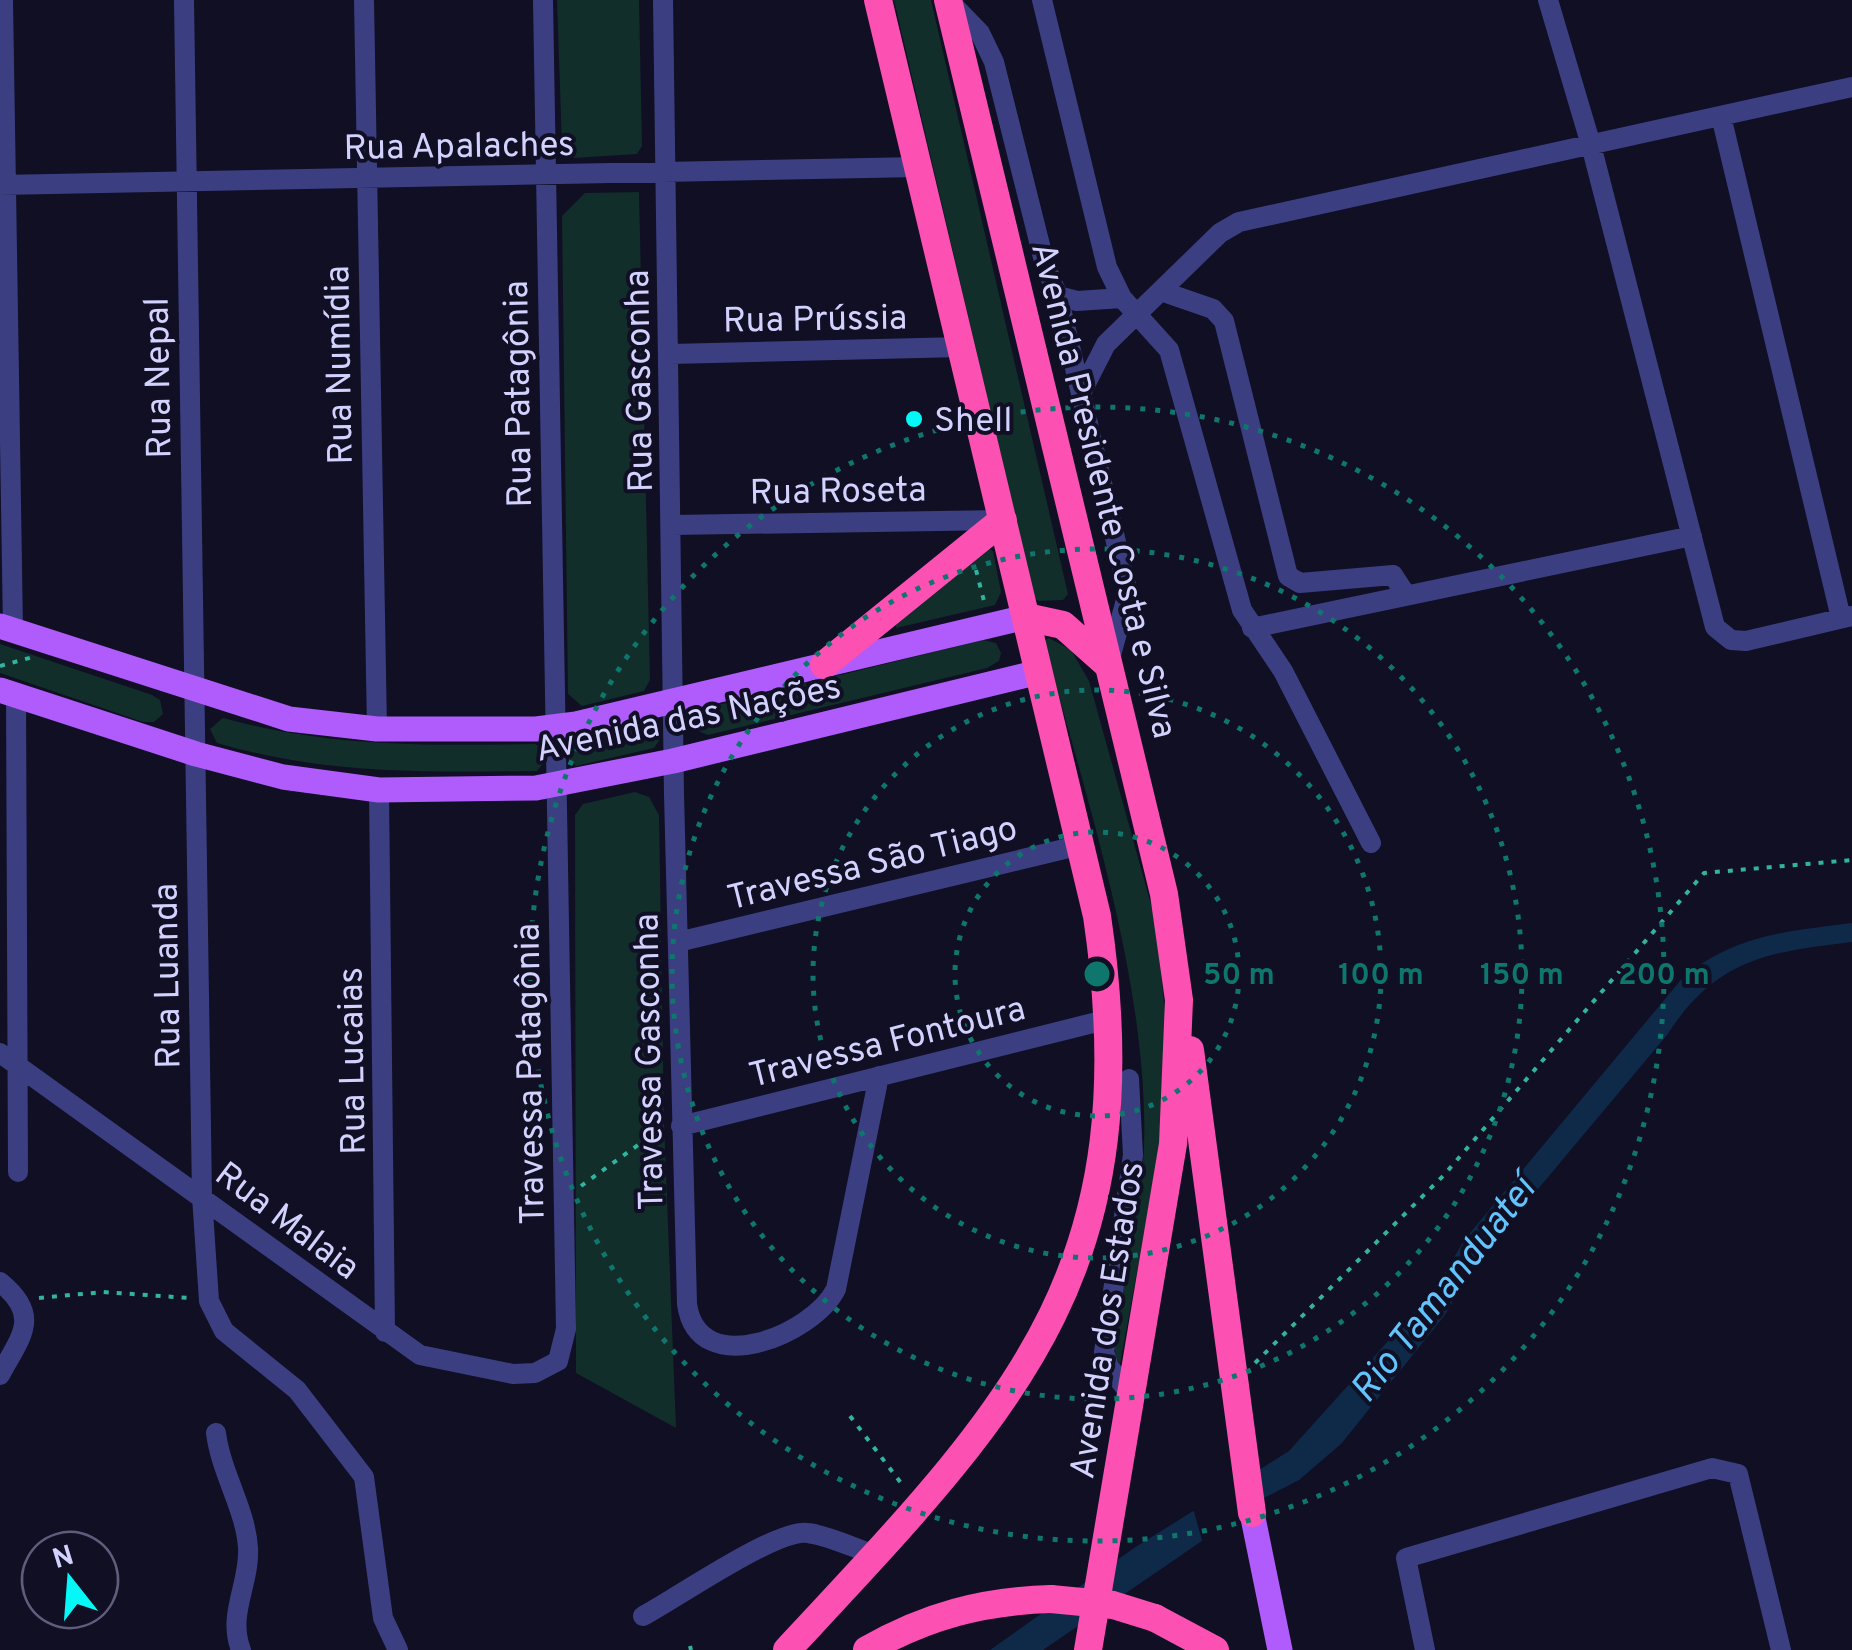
<svg xmlns="http://www.w3.org/2000/svg" width="1852" height="1650" viewBox="0 0 1852 1650" font-family="Overpass,sans-serif">
  <rect width="100%" height="100%" fill="#100f24"/>
  <!-- green -->
  <path fill="#122e2a" d="M557,0H639L642,146L637,154L574,158L562,145Z
    M894,0H931L1068,594L1063,600L1038,601L1034,597Z
    M639,192L650,680L644,691L582,706L568,694L562,216L585,193Z
    M988,548L993,551L1001,592L995,605L896,628V622Z
    M1049,638L1071,650L1089,681L1155,919L1168,1040L1160,1145L1120,1365C1097,1331 1143,1196 1144,1148C1149,984 1086,799 1044,641Z
    M983,640L996,643L1001,653L999,661L987,668L708,735L698,731L694,723L702,709Z
    M0,644L152,695L160,700L163,714L154,722H143L0,673Z
    M223,718C327,747 428,746 535,744L544,749L547,759L537,771C424,772 327,775 217,743L210,729Z
    M648,722L656,725L662,736L654,748L576,766L566,757V745L574,740Z
    M635,792L649,797L659,815L664,1123L676,1428L576,1373L575,815L583,804Z"/>
  <!-- water -->
  <path fill="#0e2a48" d="M1852,923V942C1768,952 1716,959 1667,1035L1471,1269L1445,1315L1341,1444L1299,1480L1266,1497L1043,1650H990L1134,1548L1289,1451L1435,1289L1465,1239L1685,975C1742,933 1785,932 1852,923Z"/>
  <!-- pier -->
  <path fill="#100f24" d="M1256,1464L1263,1506L1204,1547L1192,1505Z"/>
  <g fill="none" stroke-linecap="round" stroke-linejoin="round">
    <!-- path -->
    <path stroke="#31b39f" stroke-width="4" stroke-dasharray="5 8" stroke-linecap="butt" d="M976,570L985,605
      M0,666L33,657
      M581,1186L663,1127
      M39,1298L103,1292L189,1298
      M1255,1363L1444,1175L1704,873L1852,860
      M850,1416L904,1487
      M690,1646L691,1650"/>
    <!-- minor -->
    <path stroke="#3b3f82" stroke-width="20" d="M3,0L13,630
      M184,0L202,1196L209,1301L224,1331L297,1390L364,1477L383,1618L398,1650
      M364,0L377,729
      M663,0L674,794L687,1304C698,1382 813,1335 836,1289L879,1076
      M1042,0L1107,267L1122,298L1169,350L1242,610L1283,671L1371,843
      M1548,0L1591,145L1715,627L1731,640L1746,641L1852,616
      M950,2L980,33L994,62L1045,265L1058,296L1128,593L1109,662
      M1721,116L1841,618
      M0,185L919,167
      M1161,291L1213,309L1224,321L1288,576L1300,583L1393,575L1406,595
      M1058,296L1077,301L1122,298
      M670,354L962,347
      M1081,393L1106,344L1220,233L1239,222L1852,87
      M673,525L1003,520
      M1252,628L1692,536
      M16,695L18,1172
      M379,790L385,1332
      M678,942L1081,845
      M0,1053L420,1355L513,1374L535,1373L558,1361L566,1329L543,0
      M1129,1079L1133,1155L1104,1352L1109,1367L1132,1396
      M681,1126L1109,1019
      M0,1282C42,1316 21,1336 0,1375
      M216,1433C221,1473 246,1510 248,1548C250,1584 227,1614 241,1650
      M643,1616C677,1598 777,1528 808,1533C830,1536 854,1548 875,1555
      M1425,1650L1406,1558L1712,1468L1738,1474L1781,1650"/>
    <!-- major -->
    <path stroke="#b05cfc" stroke-width="25" d="M0,626L289,719L377,729H536L576,724L1026,617
      M0,690L196,754L283,777L379,790L536,788L673,761L1039,672
      M1252,1513L1280,1650"/>
    <!-- highway -->
    <path stroke="#fc50b3" stroke-width="28" d="M948,0L1164,894L1179,1000L1173,1144L1088,1650
      M1026,617L1063,625L1108,665
      M824,665L1003,520
      M1190,1050L1252,1513
      M1155,1618L1215,1650
      M787,1650C1014,1406 1150,1274 1097,916L878,0
      M867,1650C926,1616 983,1601 1051,1599"/>
    <!-- highway-bridge -->
    <path stroke="#fc50b3" stroke-width="28" d="M1051,1599L1113,1605L1155,1618"/>
  </g>
  <!-- distance rings -->
  <g fill="none" stroke="#0f766e" stroke-width="5" stroke-dasharray="5 10">
    <circle cx="1097" cy="974" r="142"/>
    <circle cx="1097" cy="974" r="284"/>
    <circle cx="1097" cy="974" r="425"/>
    <circle cx="1097" cy="974" r="567"/>
  </g>
  <!-- markers -->
  <circle fill="#05f8f8" stroke="#100f24" stroke-width="4" cx="914" cy="419" r="10"/>
  <g text-anchor="middle" stroke-width="8" stroke-linejoin="round" paint-order="stroke">
    <!-- street labels -->
    <g font-size="35" fill="#d3d2fe" stroke="#100f24">
      <text transform="translate(459 145) rotate(-1)" y="12">Rua Apalaches</text>
      <text transform="translate(815 318) rotate(-1)" y="12">Rua Prússia</text>
      <text transform="translate(338 365) rotate(-91)" y="12">Rua Numídia</text>
      <text transform="translate(157 378) rotate(-91)" y="12">Rua Nepal</text>
      <text transform="translate(638 381) rotate(-91)" y="12">Rua Gasconha</text>
      <text transform="translate(517 394) rotate(-91)" y="12">Rua Patagônia</text>
      <text transform="translate(838 490) rotate(-1)" y="12">Rua Roseta</text>
      <text transform="translate(1105 490) rotate(76)" y="12">Avenida Presidente Costa e Silva</text>
      <text transform="translate(688 717) rotate(-12)" y="12">Avenida das Nações</text>
      <text transform="translate(872 862) rotate(-14)" y="12">Travessa São Tiago</text>
      <text transform="translate(166 976) rotate(-91)" y="12">Rua Luanda</text>
      <text transform="translate(887 1041) rotate(-14)" y="12">Travessa Fontoura</text>
      <text transform="translate(351 1061) rotate(-91)" y="12">Rua Lucaias</text>
      <text transform="translate(648 1062) rotate(-91)" y="12">Travessa Gasconha</text>
      <text transform="translate(529 1074) rotate(-91)" y="12">Travessa Patagônia</text>
      <text transform="translate(288 1220) rotate(37)" y="12">Rua Malaia</text>
      <text transform="translate(1106 1320) rotate(-81)" y="12">Avenida dos Estados</text>
    </g>
    <!-- poi labels -->
    <g font-size="35" fill="#d3d2fe" stroke="#100f24" text-anchor="start">
      <text x="934" y="431">Shell</text>
    </g>
    <!-- water labels -->
    <g font-size="38" font-style="italic" fill="#62c4fc" stroke="#100f24">
      <text transform="translate(1442 1289) rotate(-52)" y="13">Rio Tamanduateí</text>
    </g>
  </g>
  <circle cx="1097" cy="974" r="15" fill="#0f766e" stroke="#100f24" stroke-width="5"/>
  <g font-size="30" text-anchor="middle" font-weight="bold" fill="#0f766e" stroke="#100f24" stroke-width="8" stroke-linejoin="round" paint-order="stroke">
    <text x="1239" y="984">50 m</text>
    <text x="1381" y="984">100 m</text>
    <text x="1522" y="984">150 m</text>
    <text x="1664" y="984">200 m</text>
  </g>
  <!-- north arrow -->
  <g transform="translate(70 1580) rotate(343)"><circle r="48" fill="#100f24" stroke="#5e5d7b" stroke-width="2.5"/>
  <path d="M0-8L18 38L0 25L-18 38Z" fill="#05f8f8"/>
  <text y="-15" font-size="28" font-weight="bold" text-anchor="middle" fill="#d3d2fe">N</text>
  </g>
</svg>
